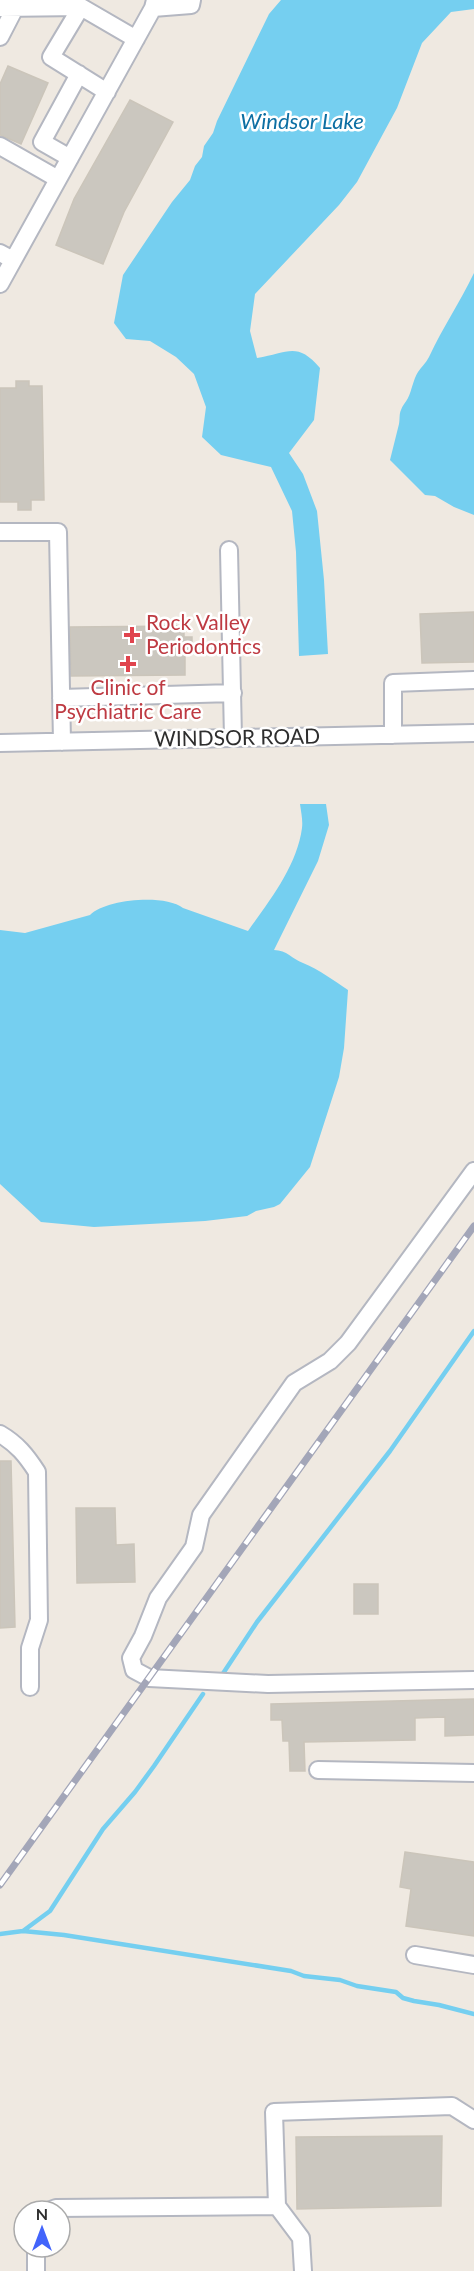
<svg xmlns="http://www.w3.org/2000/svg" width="474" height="2271" viewBox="0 0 474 2271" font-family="Lato,sans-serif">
  <rect width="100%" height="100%" fill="#efe9e1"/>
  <!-- water -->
  <path fill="#75cff0" d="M281,0H474V9L451,12L422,43L397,108L357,182L339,205L255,294L250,331L257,358C288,353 297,341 320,368L314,420L289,453L303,474L317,511L324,580L328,654L299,656L296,552L292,511L271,467L221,455L202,437L206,407L194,374L176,357L150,341L126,339L114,323L123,275L172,202L190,180L195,166L202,157L204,146L213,133L217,121L269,14Z
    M474,273V515L454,507L435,496L425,495L390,460C393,448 396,436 399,424C400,419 399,414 401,410C402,406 406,402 408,398C412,390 413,380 418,372C421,367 426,363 429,357C443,327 460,302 474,273Z
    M300,804H326L329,825L318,861L274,950C287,950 292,959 303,963C320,970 333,980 348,990L344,1048L339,1077L310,1167L280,1204L274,1207L256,1211L247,1216L205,1221L94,1227L41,1222L0,1184V930L25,933L90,915C106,899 165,894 183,908L248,931C270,900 297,866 302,828C303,820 301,812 300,804Z"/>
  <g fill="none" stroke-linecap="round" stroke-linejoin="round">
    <!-- stream -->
    <path stroke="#75cff0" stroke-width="4.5" d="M222,1675L257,1622L390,1451L474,1331
      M23,1931L50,1911L103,1829L135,1792L154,1766L203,1694
      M0,1934L23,1931L64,1935L291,1971L304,1976L340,1980L357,1986L396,1992L403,1998L414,2001L439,2005L474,2014"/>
  </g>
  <!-- building -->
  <path fill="#cbc7bf" stroke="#cbc5ba" stroke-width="1.5" d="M8,66L48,83L21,144L0,135V84Z
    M130,100L173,122L124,212L103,264L56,245L74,199Z
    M16,381H29V386H42L44,500H31V510H18V502H0V388H16Z
    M474,612V662L422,663L420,614Z
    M184,626V637H192V651H185V675L71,676L70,627Z
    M0,1461H11L15,1627L0,1628Z
    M76,1508H115L116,1545L134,1544L135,1582L77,1583Z
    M354,1584H378V1614H354Z
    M474,1699V1735L445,1736V1717L415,1718V1740L304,1742L305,1771H290L289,1741H283L282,1720H271V1704Z
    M405,1852L474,1862V1936L406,1926L411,1889L400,1887Z
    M442,2136L441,2206L297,2209L296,2137Z"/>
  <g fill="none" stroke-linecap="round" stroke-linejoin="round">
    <defs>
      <path id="minor" d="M81,7L51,57L107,92
        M0,8L81,7L136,39
        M153,8L191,5L192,0
        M0,37L15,8
        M0,146L58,179
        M70,158L42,142L79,74
        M0,253L13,260
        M0,284L153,8L155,0
        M0,532H58L62,742
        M229,550L233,738
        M61,698L233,693
        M393,735V683L474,680
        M0,743L474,733
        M474,1171L348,1343L330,1361L294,1383L201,1515L194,1547L158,1598L143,1636L131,1658L134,1670L149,1678L268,1684L474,1680
        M0,1434C17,1444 26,1455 37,1472L39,1620L30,1648V1687
        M318,1770L474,1773
        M415,1955L474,1965
        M48,2211L56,2208L277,2206
        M36,2271V2247
        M303,2271L301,2238L277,2206L274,2112L452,2106L474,2120"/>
    </defs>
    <!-- minor casing -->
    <use href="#minor" stroke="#b4b7c1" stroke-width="20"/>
    <!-- minor -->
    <use href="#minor" stroke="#fff" stroke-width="16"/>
    <defs>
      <path id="rail" d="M0,1885L474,1226"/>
    </defs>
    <!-- rail casing -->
    <use href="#rail" stroke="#a3a6b8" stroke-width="7"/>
    <!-- rail -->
    <use href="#rail" stroke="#fff" stroke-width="4.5" stroke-dasharray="14" stroke-linecap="butt"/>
  </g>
  <!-- markers -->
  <g fill="#e0444e" stroke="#fff" stroke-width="2">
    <path d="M129 626h6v6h6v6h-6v6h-6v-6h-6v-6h6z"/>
    <path d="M125 655h6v6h6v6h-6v6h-6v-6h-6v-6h6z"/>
  </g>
  <g text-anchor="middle" stroke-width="5" stroke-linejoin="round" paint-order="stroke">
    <!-- health labels -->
    <g font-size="21" fill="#be3a42" stroke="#fff" text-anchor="start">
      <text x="146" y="630">Rock Valley<tspan x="146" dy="24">Periodontics</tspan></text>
      <text x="128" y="695" text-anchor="middle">Clinic of<tspan x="128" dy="24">Psychiatric Care</tspan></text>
    </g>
    <!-- street labels -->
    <g font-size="21" fill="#2e2e2e" stroke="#fff">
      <text transform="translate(237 738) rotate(-1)" y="7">WINDSOR ROAD</text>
    </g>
    <!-- water labels -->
    <g font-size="22" font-style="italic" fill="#0d6fa3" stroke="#fff">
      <text x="302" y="129">Windsor Lake</text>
    </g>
  </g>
  <!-- north arrow -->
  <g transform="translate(42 2229)"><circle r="28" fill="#ffffff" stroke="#ababab" stroke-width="1.5"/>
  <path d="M0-4.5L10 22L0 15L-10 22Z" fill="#4264fb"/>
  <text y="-9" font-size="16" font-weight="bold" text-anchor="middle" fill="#2e2e2e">N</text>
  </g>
</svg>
